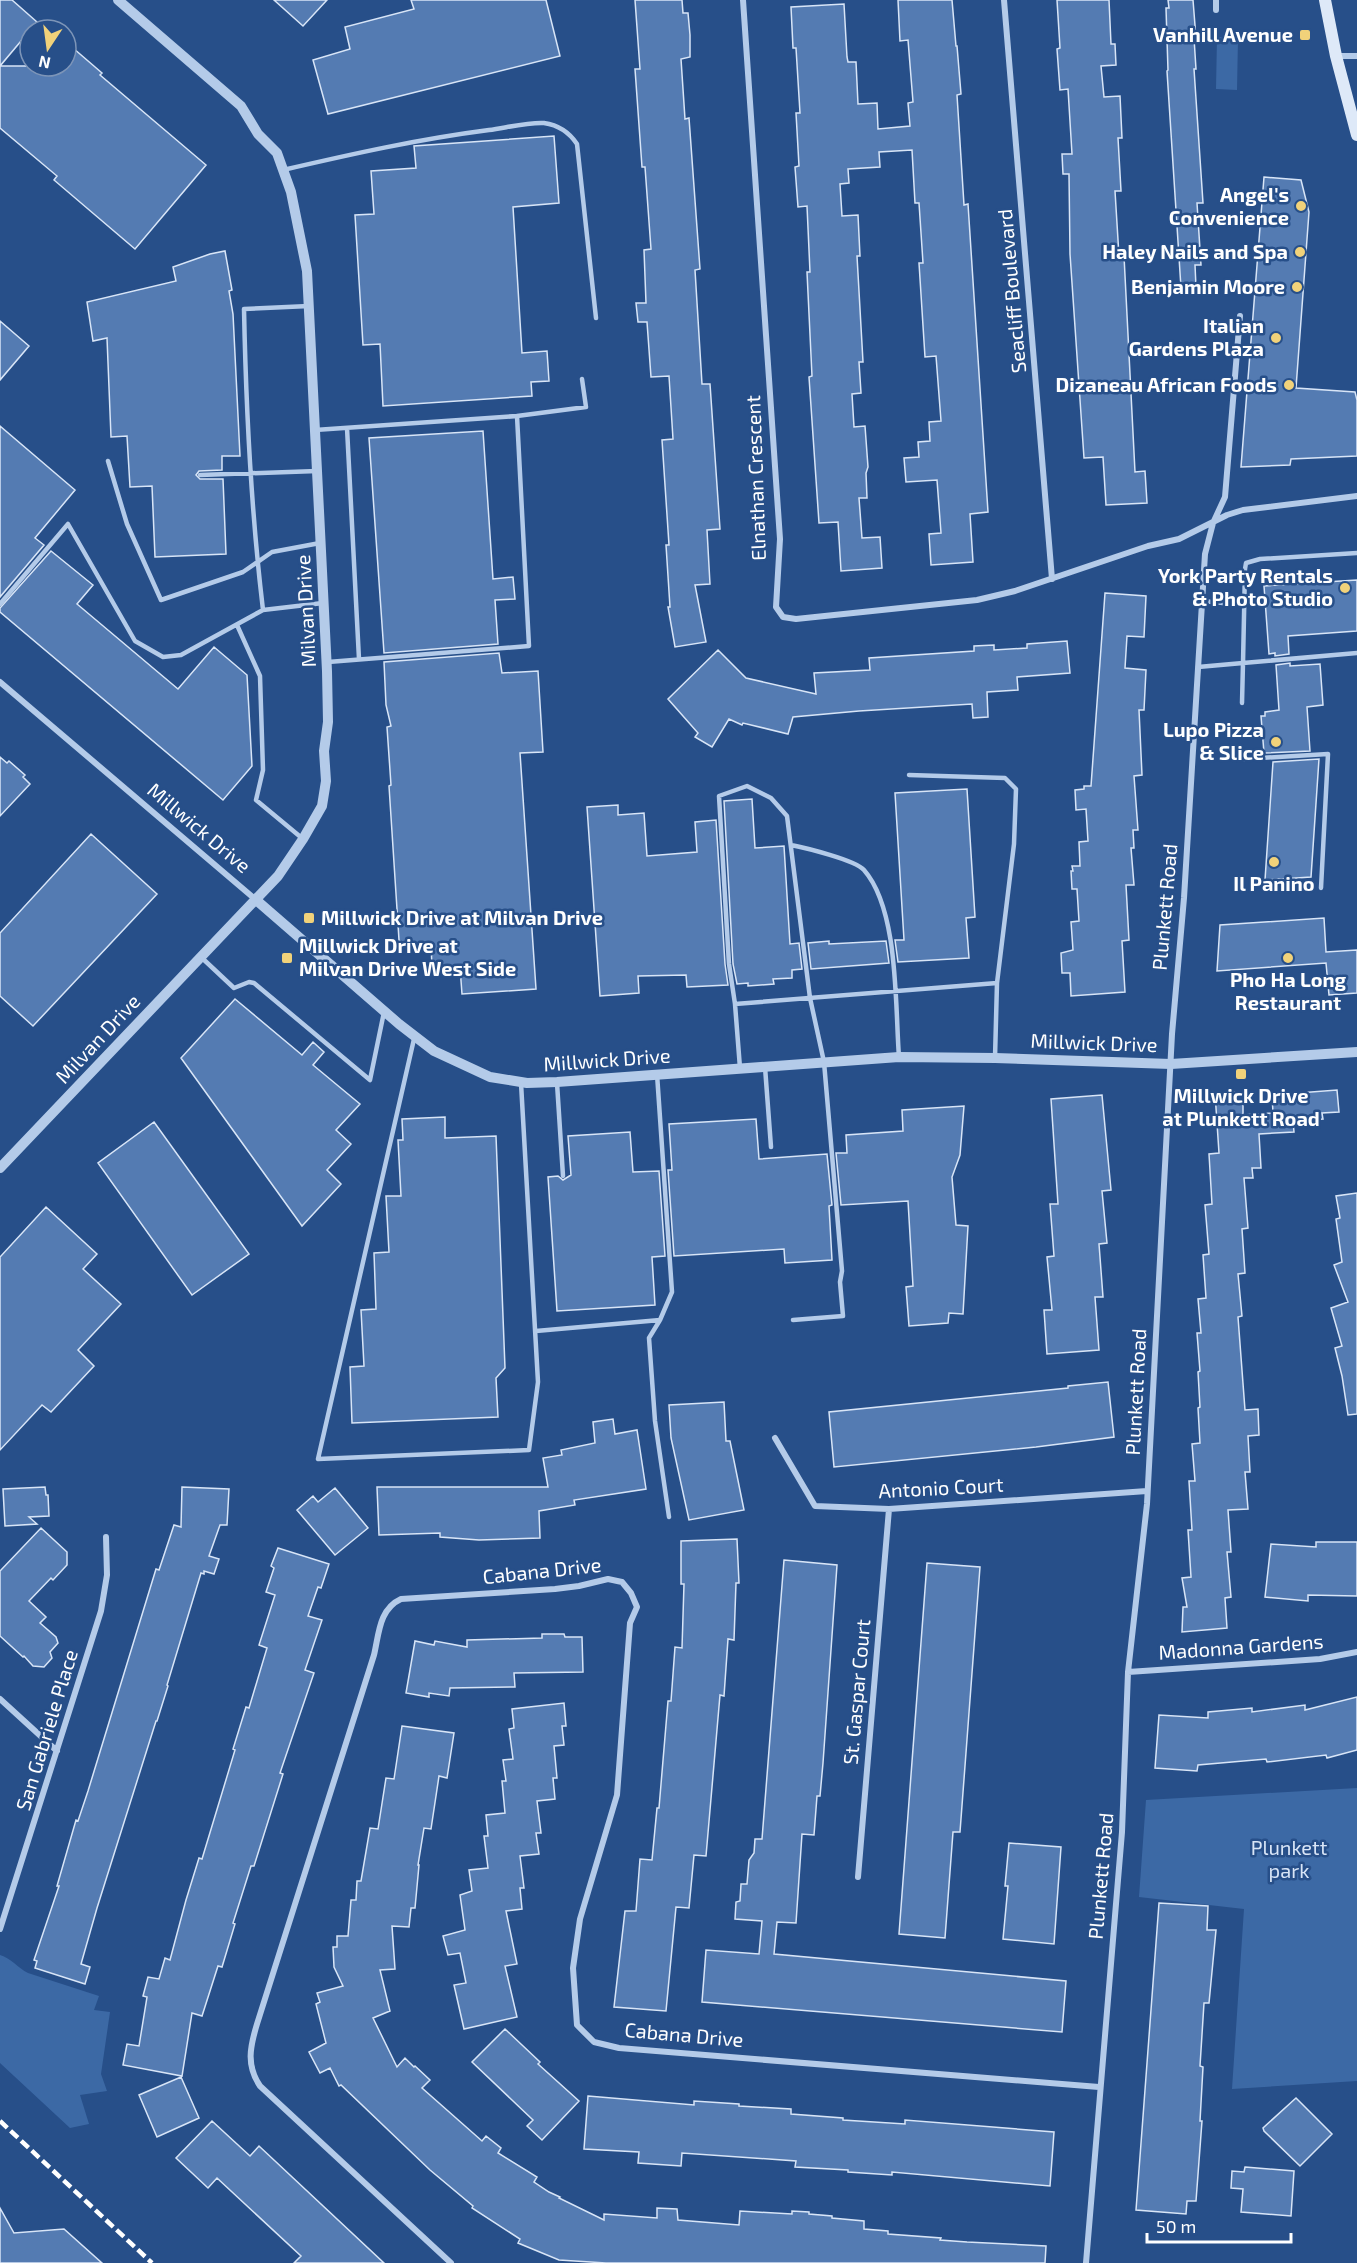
<svg xmlns="http://www.w3.org/2000/svg" width="1357" height="2263" viewBox="0 0 1357 2263" font-family="'Exo 2',sans-serif">
  <rect width="100%" height="100%" fill="#274f89"/>
  <!-- green -->
  <path fill="#3c69a5" d="M1217,37L1238,38L1237,90L1216,89Z
    M1357,1788V2081L1232,2089L1244,1909L1139,1897L1146,1800Z
    M0,1955C11,1958 18,1968 28,1973L99,1996L94,2010L110,2012L101,2074L107,2091L80,2095L89,2124L70,2128L0,2063Z"/>
  <!-- building -->
  <path fill="#547bb2" stroke="#d8e5f7" stroke-width="1.5" d="M0,0H12L37,22L0,66Z
    M274,0H327L303,26Z
    M411,0H546L560,56L328,114L313,60L350,49L345,27L414,9Z
    M635,0H682L683,13H688L690,35V57L681,59L685,119L689,118L700,269L695,270L702,384H710L720,529L707,530L710,584L695,585L706,642L675,647L668,607H670L666,545H669L662,440L673,439L669,376L651,377L647,322H638L636,303H646L644,250L651,249L645,167H642L635,69H640Z
    M898,0H952L956,46H957L961,94L957,95L964,205L968,204L988,512L970,514L973,562L931,565L929,534L941,533L937,480L906,482L904,458L919,457L918,442L930,441L929,422L941,421L936,356L925,357L919,263H923L919,203H915L912,150L879,152L880,167L848,169L849,183L840,184L842,216L858,215L860,256H857L863,362H859L861,393L852,394L854,427L865,426L868,467L866,473L867,498H859L862,538L880,537L882,568L841,571L838,522L819,523L809,377L812,376L807,272H810L807,206L798,207L795,167L799,166L796,113H800L796,48H793L791,7L844,4L847,57L848,62H856L858,104L877,103L878,129L910,126L908,103L913,102L908,40L900,41Z
    M1057,0H1109L1111,44H1115L1116,65L1101,66L1104,97L1120,96L1122,138H1118L1121,191H1115L1119,256H1124L1135,472L1145,471L1147,503L1106,505L1103,457L1084,458L1070,254L1069,174H1063L1062,154H1072L1068,89L1060,90L1057,49L1060,48Z
    M1168,0H1193L1196,38H1194L1196,69H1194L1203,203H1197L1201,265H1195L1196,287L1181,288L1167,71L1168,70L1166,8H1169Z
    M66,42L102,73L100,75L206,165L135,249L54,180L57,176L0,128V66H66Z
    M554,136L559,203L513,207L522,353L547,351L549,381L531,382L532,396L383,406L380,344L363,345L355,215L374,214L371,171L416,168L414,146Z
    M1264,177L1301,180L1309,212L1296,388L1355,392L1357,400V456L1291,459L1290,465L1241,467Z
    M225,251L232,290L229,291L233,314L240,456H222V470L199,471L196,475L200,479H223L226,554L155,557L152,486L130,487L127,436L111,437L107,338L93,341L87,302L176,281L173,267L210,254Z
    M0,321L29,346L0,380Z
    M0,426L75,490L35,538L44,545L0,597Z
    M483,431L493,579L513,577L515,599L495,600L498,644L384,653L369,438Z
    M51,551L93,585L77,604L178,689L214,647L247,675L252,766L223,800L0,612V608Z
    M1357,580V631L1288,636L1289,654L1275,656V653L1269,654L1264,586Z
    M1105,593L1146,596L1144,637L1127,636L1125,668L1146,670L1144,710H1139L1142,775L1134,776L1138,830H1133L1134,848H1131L1134,885H1126L1129,940L1122,941L1125,992L1071,996L1070,973H1062L1061,953L1073,950L1071,922L1079,921L1077,889H1072L1071,871H1073L1072,866H1080L1079,842L1088,841L1086,809L1076,810L1075,790L1084,789V786H1091Z
    M1067,641L1070,673L1017,677L1018,690L987,692L988,717L973,718L972,704L859,711L793,717L788,734L743,723L742,725L729,719L712,747L695,737L698,733L668,699L718,650L746,678L816,694L814,673L870,670L869,658L974,651V646L994,645V650L1027,648V644Z
    M499,653L502,673L538,671L543,752L520,753L536,989L462,994L460,967L432,968L431,943L403,945L399,940L389,786L391,785L387,727L391,726L386,705L384,662Z
    M1290,663V666L1320,664L1323,705L1307,707L1310,751L1264,753L1261,716H1265V712L1279,710L1276,665Z
    M0,757L7,763L9,761L25,775L23,777L30,784L0,816Z
    M1319,759L1311,877L1265,880L1273,762Z
    M967,789L975,917L966,918L969,958L898,962L895,940H904L895,793Z
    M752,799L755,848L784,846L790,944L799,943L802,969L792,970V978L773,979L774,984L748,986V983L737,984L733,964L724,801Z
    M618,805V815L644,813L647,856L697,852L695,822L716,820L725,964L728,985L687,987L686,975L638,976L639,993L600,996L587,807Z
    M91,834L157,894L33,1026L0,996V933Z
    M1324,918L1326,952L1357,950V993L1329,995L1326,963L1217,971L1220,925Z
    M829,941V944L886,941L889,963L811,969L808,943Z
    M235,999L302,1055L313,1042L324,1052L313,1065L360,1104L336,1130L351,1144L327,1170L341,1184L302,1226L181,1058Z
    M1337,1090L1339,1112L1322,1113L1323,1119L1293,1121L1294,1132L1259,1134L1261,1168H1252L1253,1178H1244L1248,1228L1242,1229L1245,1273L1238,1274L1242,1316L1238,1317L1245,1410L1258,1409L1259,1435L1248,1436L1250,1472H1245L1248,1509L1228,1510L1231,1552H1227L1231,1597L1225,1598L1227,1628L1182,1632L1183,1607H1187L1182,1578L1191,1577L1188,1530H1192L1189,1481H1195L1192,1444L1200,1443L1198,1408L1200,1407L1198,1372L1200,1371L1197,1333H1201L1198,1299L1206,1298L1203,1255L1209,1254L1205,1205L1212,1204L1209,1154L1219,1153L1215,1093L1243,1092V1115L1273,1113L1272,1095Z
    M1102,1095L1111,1190L1102,1191L1107,1243L1099,1244L1103,1297H1095L1099,1350L1047,1354L1044,1310H1052L1047,1257L1054,1256L1050,1204H1058L1051,1099Z
    M964,1106L960,1155L952,1177L956,1225L968,1226L963,1314L949,1313L948,1323L909,1326L906,1287L913,1286L908,1201L841,1205L836,1153H847L846,1135L903,1131L902,1110Z
    M445,1117V1138L496,1136L505,1368L496,1378L498,1417L352,1423L350,1367L364,1366L361,1310L376,1309L374,1253L389,1252L386,1196H401L398,1140H403L402,1119Z
    M756,1119L759,1159L827,1154L832,1205L829,1206L832,1260L785,1263L784,1249L674,1256L668,1170H672L669,1124Z
    M154,1122L249,1254L192,1295L98,1163Z
    M630,1132L633,1172L659,1171L665,1256L652,1257L655,1305L557,1311L548,1177L558,1176L563,1180L571,1175L568,1136Z
    M1357,1193V1414L1348,1415L1342,1376L1335,1348L1342,1346L1331,1308L1348,1302L1334,1265L1342,1262L1336,1219L1340,1218L1336,1196Z
    M46,1207L97,1254L83,1269L121,1304L78,1350L94,1366L51,1412L42,1405L0,1450V1257Z
    M1108,1382L1114,1437L1036,1447L834,1467L829,1412L1068,1388V1386Z
    M724,1402L726,1441H730L744,1510L689,1520L671,1438L669,1405Z
    M613,1419L615,1434L637,1430L646,1489L574,1500L575,1505L539,1511L540,1538L479,1540L440,1537V1533L379,1535L377,1487H548L543,1458L562,1455L561,1450L595,1443L593,1422Z
    M45,1487L46,1495H48L49,1516L29,1517L37,1524L5,1526L3,1489Z
    M182,1487L229,1489L227,1525H220L209,1556L219,1559L214,1574L204,1571V1574L201,1573L167,1685L168,1686L157,1721H156L97,1908L81,1964L90,1967L85,1984L35,1968L37,1961L34,1960L59,1886H57L76,1820L78,1821L88,1791L156,1569L159,1570L174,1525L181,1527Z
    M335,1488L368,1528L335,1555L297,1510L313,1496L318,1502Z
    M41,1528L67,1552V1565L53,1580L51,1578L29,1601L46,1617L40,1623L56,1637L58,1643L50,1652L52,1658L44,1667L33,1666L24,1656L23,1657L0,1636V1571Z
    M737,1539L739,1583H736L734,1640L728,1639L724,1696L720,1695L706,1856L694,1855L689,1908L676,1907L666,2011L614,2007L625,1911H636L640,1859L652,1860L657,1808H659L668,1701H671L675,1647L682,1648L684,1584H681V1541Z
    M1316,1542H1357V1596L1308,1595V1601L1265,1597L1271,1544L1316,1547Z
    M278,1548L329,1564L321,1588L318,1587L308,1616L322,1620L305,1670L314,1673L280,1773L283,1774L254,1866H251L233,1923L235,1924L222,1967L218,1966L202,2016L192,2013L182,2076L123,2065L127,2044L139,2046L147,1997L143,1996L148,1977L159,1979L165,1958L170,1960L186,1900L199,1858L202,1859L235,1750L233,1749L246,1707L249,1708L267,1648L259,1645L275,1595L266,1592L274,1568L271,1566Z
    M784,1560L837,1565L823,1763L820,1796H817L814,1835L802,1834L796,1923L777,1922L774,1954L1066,1981L1062,2032L702,2002L706,1950L759,1954L762,1921L735,1919L736,1902L740,1901L741,1884H747L749,1860L754,1853L755,1839H762Z
    M927,1563L980,1567L960,1832H953L945,1938L899,1934Z
    M542,1634H564L565,1637H582L583,1672L514,1673L515,1687L450,1688L449,1696L429,1693V1697L406,1693L415,1641L434,1645L435,1641L467,1647V1640L542,1638Z
    M1357,1697V1750L1327,1758L1326,1755L1267,1762L1266,1759L1198,1765L1197,1771L1155,1768L1159,1715L1208,1718V1712L1252,1708V1712L1305,1705V1710Z
    M564,1703L566,1726H562L564,1745L554,1746L557,1778H553L555,1799L537,1801L541,1833H536L539,1854L520,1856L524,1888H520L522,1909L506,1911L517,1964L505,1966L517,2017L464,2029L454,1985L466,1983L460,1953L448,1955L443,1936L465,1930L460,1895L472,1891L469,1870L488,1868L484,1836H488L486,1815L505,1813L502,1781H506L503,1760L513,1759L509,1729L514,1728L512,1709Z
    M402,1726L454,1733L447,1778L439,1776L431,1829L424,1828L418,1865H419L415,1908H411L409,1927L392,1926L395,1969L380,1970L390,2011L373,2018L397,2067L405,2058L414,2067L415,2066L430,2080L422,2088L482,2141L486,2136L501,2148L498,2153L537,2177L534,2182L549,2192L560,2197L559,2198L604,2220V2214L657,2218V2208L677,2209L678,2220L739,2225L740,2211L792,2214V2211L809,2212V2214L832,2216V2218L864,2221V2229L888,2231V2234L941,2238L940,2240L967,2242L1046,2246L1045,2263H606L559,2260L518,2243L520,2239L472,2208L473,2206L430,2170L341,2085L339,2086L330,2068L320,2073L309,2052L326,2043L316,2004L320,2002L317,1993L343,1986L334,1967L333,1947H337V1936H348L351,1900H356L357,1881H361L370,1828L378,1829L386,1778L394,1779Z
    M1009,1843L1061,1847L1054,1944L1003,1939L1008,1886H1005Z
    M1159,1903L1208,1906L1207,1930H1216L1209,2003H1204L1200,2066L1203,2067L1200,2121H1202L1196,2201H1187L1186,2214L1136,2210Z
    M505,2029L540,2062L538,2064L579,2101L542,2140L527,2126L533,2120L472,2062Z
    M181,2077L199,2118L157,2137L139,2095Z
    M588,2096L694,2105V2101L739,2104V2106L791,2109V2114L843,2118V2120L905,2124V2120L1054,2132L1050,2186L892,2172V2175L848,2172V2170L795,2167L796,2161L682,2153L681,2166L638,2163L639,2152L584,2149Z
    M1296,2098L1332,2134L1300,2166L1264,2131L1263,2128Z
    M212,2121L250,2156L259,2146L384,2263H294L301,2256L217,2178L208,2188L176,2158Z
    M1245,2167L1294,2171L1291,2216L1241,2212L1243,2189L1231,2188L1232,2171L1244,2172Z
    M0,2208L14,2233L64,2229L102,2263H0Z"/>
  <g fill="none" stroke-linecap="round" stroke-linejoin="round">
    <!-- service -->
    <path stroke="#b4cbe9" stroke-width="4.5" d="M283,170C352,154 419,139 489,130C505,128 528,122 544,123C558,125 569,132 577,144L596,318
      M517,416L586,407L582,379
      M347,428L359,659
      M315,430L517,416L529,646L328,662
      M108,461L127,524L161,600L243,572L272,552L320,543
      M200,475L317,471
      M1357,553L1260,559L1246,563L1245,569L1243,663L1357,653
      M1202,601L1244,605
      M0,604L68,524L135,641L163,657L181,655L263,610L323,603
      M263,610C251,510 246,409 244,309L309,306
      M237,625L260,676L263,770L256,800L303,839
      M1198,667L1243,663L1242,703
      M1244,759L1328,754L1321,888
      M909,775L1005,778L1016,789L1014,844L997,983
      M791,845C806,848 855,860 864,870C899,910 895,1006 899,1057
      M202,958L234,988L249,982L254,983L370,1080L384,1012
      M735,1004L729,964L719,796L747,786L771,798L787,816L810,998L824,1062L842,1271L840,1282L843,1316L793,1320
      M414,1039L318,1459L529,1450L538,1382L521,1083
      M765,1067L771,1147
      M740,1068L735,1004L997,983L995,1058
      M657,1074L672,1292L660,1320L649,1338L655,1421L669,1517
      M557,1083L563,1176
      M536,1331L660,1320"/>
    <!-- minor -->
    <path stroke="#b4cbe9" stroke-width="6" d="M743,0L780,539L776,607L783,617L796,619L977,600L1015,591L1148,546L1179,539L1227,515L1243,510L1357,496
      M1004,0L1052,579
      M1216,0V10
      M1337,56H1357
      M0,682L255,899
      M775,1438L815,1506L889,1509L1147,1491
      M1128,1672L1320,1659L1357,1652
      M0,1699L57,1751
      M858,1877L889,1509
      M0,1929L101,1611L107,1575L106,1537
      M451,2263L260,2086C246,2065 250,2047 257,2024L374,1655C379,1634 379,1609 401,1599L555,1589L579,1586L608,1579L622,1582L631,1593L637,1607L630,1623L617,1795L580,1919L573,1968L577,2025L594,2042L619,2048L1099,2087
      M1086,2263L1122,1832L1128,1672L1147,1504L1172,1034L1184,898L1205,554L1213,523L1225,497L1240,316"/>
    <!-- tertiary -->
    <path stroke="#b4cbe9" stroke-width="10" d="M255,899L399,1024L434,1051L490,1077L527,1083L557,1082L899,1057L995,1058L1171,1064L1357,1052
      M0,1168L278,876L303,839L322,806L326,781L324,751L328,722L327,671L307,271L291,192L277,153L258,134L241,106L118,0"/>
    <!-- secondary -->
    <path stroke="#dee9f8" stroke-width="12" d="M1325,0L1336,56L1357,135"/>
    <!-- rail -->
    <path stroke="#fff" stroke-width="4.5" stroke-dasharray="10 4.5" stroke-linecap="butt" d="M0,2121L152,2263"/>
  </g>
  <!-- markers -->
  <g fill="#f1d27a" stroke="#274f89" stroke-width="2">
    <rect x="1299" y="29" width="12" height="12" rx="3"/>
    <circle cx="1301" cy="206" r="6"/>
    <circle cx="1300" cy="252" r="6"/>
    <circle cx="1297" cy="287" r="6"/>
    <circle cx="1276" cy="338" r="6"/>
    <circle cx="1289" cy="385" r="6"/>
    <circle cx="1345" cy="588" r="6"/>
    <circle cx="1276" cy="742" r="6"/>
    <circle cx="1274" cy="862" r="6"/>
    <rect x="303" y="912" width="12" height="12" rx="3"/>
    <rect x="281" y="952" width="12" height="12" rx="3"/>
    <circle cx="1288" cy="958" r="6"/>
    <rect x="1235" y="1068" width="12" height="12" rx="3"/>
  </g>
  <g text-anchor="middle" stroke-width="5" stroke-linejoin="round" paint-order="stroke">
    <!-- poi labels -->
    <g font-size="20" font-weight="bold" fill="#fff" stroke="#274f89" text-anchor="end">
      <text x="1293" y="42">Vanhill Avenue</text>
      <text x="1289" y="202">Angel's<tspan x="1289" dy="23">Convenience</tspan></text>
      <text x="1288" y="259">Haley Nails and Spa</text>
      <text x="1285" y="294">Benjamin Moore</text>
      <text x="1264" y="333">Italian<tspan x="1264" dy="23">Gardens Plaza</tspan></text>
      <text x="1277" y="392">Dizaneau African Foods</text>
      <text x="1333" y="583">York Party Rentals<tspan x="1333" dy="23">&amp; Photo Studio</tspan></text>
      <text x="1264" y="737">Lupo Pizza<tspan x="1264" dy="23">&amp; Slice</tspan></text>
      <text x="1274" y="891" text-anchor="middle">Il Panino</text>
      <text x="321" y="925" text-anchor="start">Millwick Drive at Milvan Drive</text>
      <text x="299" y="953" text-anchor="start">Millwick Drive at<tspan x="299" dy="23">Milvan Drive West Side</tspan></text>
      <text x="1288" y="987" text-anchor="middle">Pho Ha Long<tspan x="1288" dy="23">Restaurant</tspan></text>
      <text x="1241" y="1103" text-anchor="middle">Millwick Drive<tspan x="1241" dy="23">at Plunkett Road</tspan></text>
    </g>
    <!-- street labels -->
    <g font-size="20" fill="#fff" stroke="#274f89">
      <text transform="translate(1012 291) rotate(-95)" y="7">Seacliff Boulevard</text>
      <text transform="translate(756 478) rotate(-92)" y="7">Elnathan Crescent</text>
      <text transform="translate(306 611) rotate(-93)" y="7">Milvan Drive</text>
      <text transform="translate(199 828) rotate(40)" y="7">Millwick Drive</text>
      <text transform="translate(1165 907) rotate(-85)" y="7">Plunkett Road</text>
      <text transform="translate(98 1039) rotate(-47)" y="7">Milvan Drive</text>
      <text transform="translate(1094 1043) rotate(2)" y="7">Millwick Drive</text>
      <text transform="translate(607 1060) rotate(-4)" y="7">Millwick Drive</text>
      <text transform="translate(1136 1392) rotate(-87)" y="7">Plunkett Road</text>
      <text transform="translate(941 1488) rotate(-3)" y="7">Antonio Court</text>
      <text transform="translate(542 1571) rotate(-6)" y="7">Cabana Drive</text>
      <text transform="translate(1241 1647) rotate(-4)" y="7">Madonna Gardens</text>
      <text transform="translate(857 1692) rotate(-85)" y="7">St. Gaspar Court</text>
      <text transform="translate(47 1730) rotate(-73)" y="7">San Gabriele Place</text>
      <text transform="translate(1101 1876) rotate(-85)" y="7">Plunkett Road</text>
      <text transform="translate(684 2035) rotate(5)" y="7">Cabana Drive</text>
    </g>
    <!-- park labels -->
    <g font-size="20" fill="#d8e5f7" stroke="#274f89">
      <text x="1289" y="1855">Plunkett<tspan x="1289" dy="23">park</tspan></text>
    </g>
  </g>
  <!-- north arrow -->
  <g transform="translate(48 48) rotate(193)"><circle r="28" fill="#274f89" stroke="#7d95b8" stroke-width="1.5"/>
  <path d="M0-4.5L10 22L0 15L-10 22Z" fill="#f1d27a"/>
  <text y="-9" font-size="16" font-weight="bold" text-anchor="middle" fill="#ffffff">N</text>
  </g>
  <!-- scale -->
  <path d="M1147 2233v9h144v-9" fill="none" stroke="#ffffff" stroke-width="3"/>
  <text x="1156" y="2233" font-size="18" fill="#ffffff" stroke="#274f89" stroke-width="4.5" paint-order="stroke">50 m</text>
</svg>
